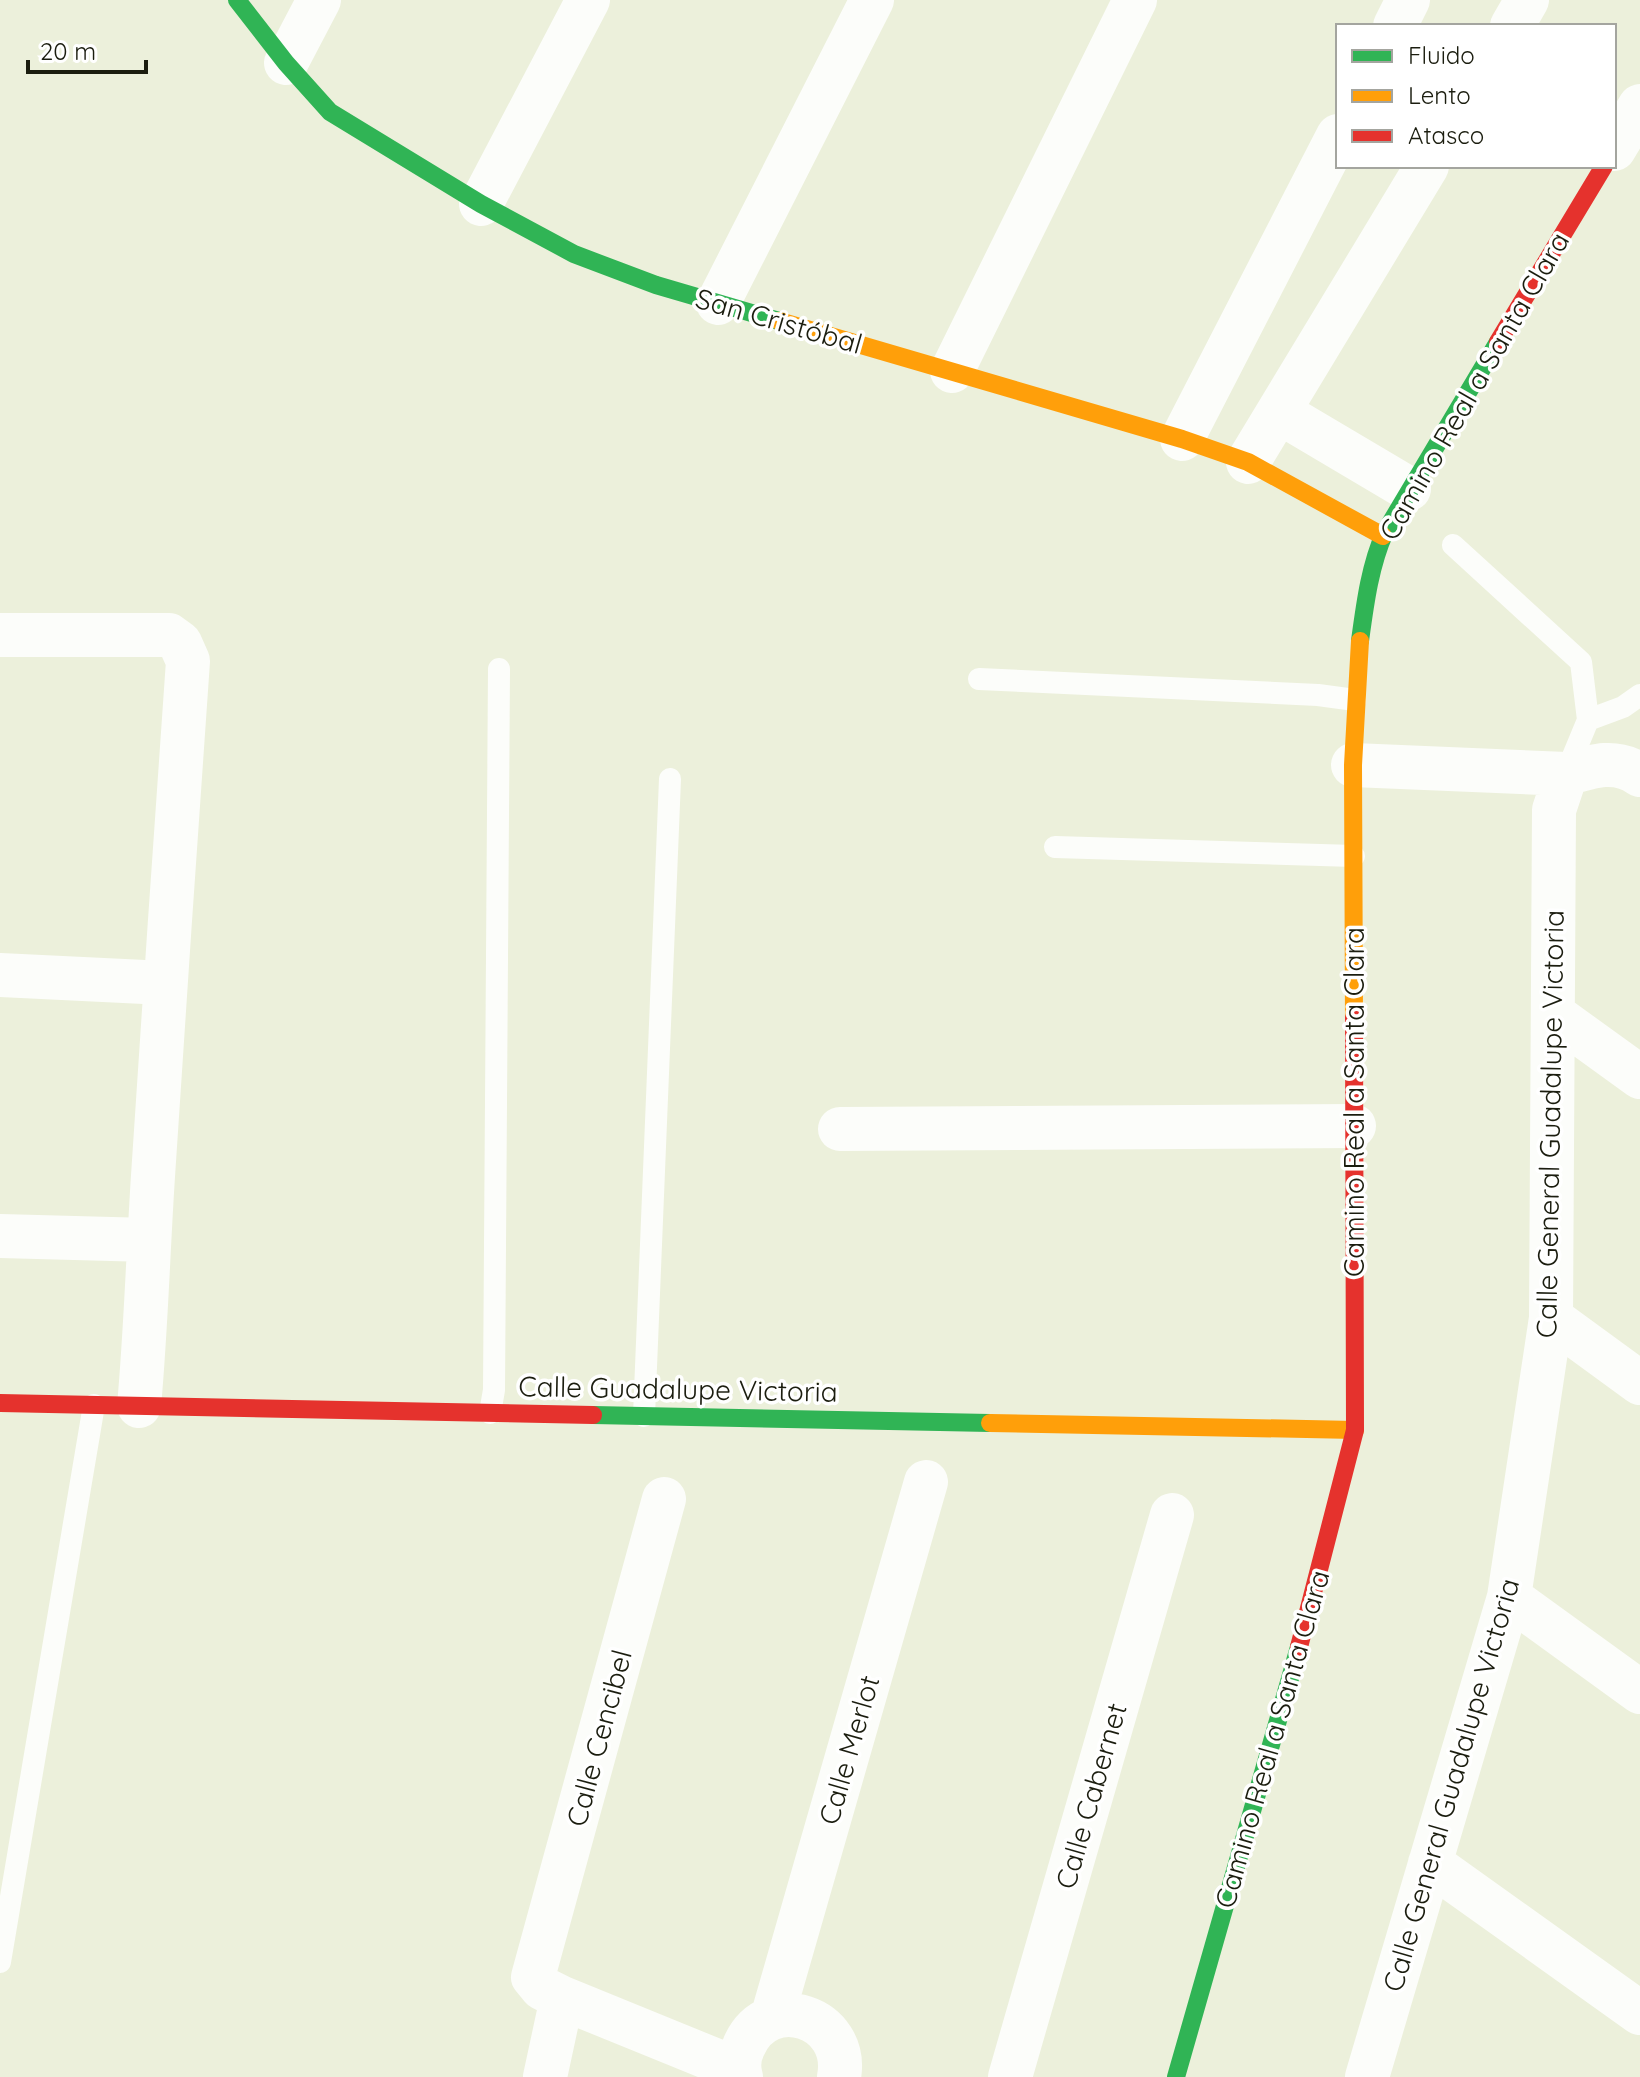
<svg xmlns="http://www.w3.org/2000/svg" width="1640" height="2077" viewBox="0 0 1640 2077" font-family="Quicksand,sans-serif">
  <rect width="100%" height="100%" fill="#ecf0db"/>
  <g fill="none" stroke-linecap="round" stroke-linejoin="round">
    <!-- lane -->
    <path stroke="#fcfdfa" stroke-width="22" d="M1453,545L1581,662L1588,720L1566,773
      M979,679L1318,695L1355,700
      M1588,720L1623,707L1640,695
      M1055,847L1354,856
      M490,1413L494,1390L499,669
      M644,1416L670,779
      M0,1962L94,1405"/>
    <!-- street -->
    <path stroke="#fcfdfa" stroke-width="44" d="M1395,26L1408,0
      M1512,26L1527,0
      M286,63L319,0
      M1614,149L1640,106
      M481,204L588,0
      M718,303L872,0
      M952,371L1135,0
      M1279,412L1409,489
      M1182,439L1338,136
      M1248,462L1427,166
      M0,635H169L180,643L188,661C176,833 164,1004 153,1176C148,1253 146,1330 139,1406
      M1353,765L1566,774C1592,766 1616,758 1640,775
      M0,975L165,983
      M1553,1014L1640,1077
      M840,1129L1354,1126
      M0,1236L149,1240
      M1551,1318L1640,1383
      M664,1499L533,1977L542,1988L562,1998L739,2070
      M1509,1597L1640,1692
      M1430,1863L1640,2013
      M772,2018L926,1482
      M545,2077L562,1998
      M741,2077C738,2067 739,2056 744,2046C768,1990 850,2016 839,2077
      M1010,2077L1172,1515
      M1367,2077L1509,1597L1551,1318L1554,810L1566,774"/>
    <!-- fast -->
    <path stroke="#30b455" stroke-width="18" d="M237,0L286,63L330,112L481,204L574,254L656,285L779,321
      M1360,641C1365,604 1370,565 1385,532L1498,342
      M593,1415L990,1423
      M1176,2077L1299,1647"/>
    <!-- slow -->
    <path stroke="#ff9f0a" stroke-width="18" d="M779,321L1182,439L1248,462L1383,536
      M1354,1018L1353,765L1360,641
      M990,1423L1355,1430"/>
    <!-- jam -->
    <path stroke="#e5322d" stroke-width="18" d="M1498,342L1604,166
      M0,1403L593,1415
      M1299,1647L1355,1430L1354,1018"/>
  </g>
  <g text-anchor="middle" stroke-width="7" stroke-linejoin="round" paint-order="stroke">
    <!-- street labels -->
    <g font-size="28" fill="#1b1d0f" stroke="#fff">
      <text transform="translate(779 321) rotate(16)" y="10">San Cristóbal</text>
      <text transform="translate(1474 386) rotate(-60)" y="10">Camino Real a Santa Clara</text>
      <text transform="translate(1354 1102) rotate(-90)" y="10">Camino Real a Santa Clara</text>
      <text transform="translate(1550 1124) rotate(-89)" y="10">Calle General Guadalupe Victoria</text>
      <text transform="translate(678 1389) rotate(1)" y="10">Calle Guadalupe Victoria</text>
      <text transform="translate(599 1738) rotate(-75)" y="10">Calle Cencibel</text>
      <text transform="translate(1272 1739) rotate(-74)" y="10">Camino Real a Santa Clara</text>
      <text transform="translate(849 1750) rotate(-74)" y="10">Calle Merlot</text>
      <text transform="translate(1451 1785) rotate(-74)" y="10">Calle General Guadalupe Victoria</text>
      <text transform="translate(1091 1796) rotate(-74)" y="10">Calle Cabernet</text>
    </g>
  </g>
  <!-- legend -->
  <rect x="1336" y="24" width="280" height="144" fill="#ffffff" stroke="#a4a59f" stroke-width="2"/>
  <rect x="1352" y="50" width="40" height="12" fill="#30b455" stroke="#a4a59f" stroke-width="2"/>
  <text x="1408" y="64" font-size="24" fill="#1b1d0f">Fluido</text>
  <rect x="1352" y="90" width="40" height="12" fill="#ff9f0a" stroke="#a4a59f" stroke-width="2"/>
  <text x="1408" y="104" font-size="24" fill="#1b1d0f">Lento</text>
  <rect x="1352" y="130" width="40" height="12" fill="#e5322d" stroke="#a4a59f" stroke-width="2"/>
  <text x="1408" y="144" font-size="24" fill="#1b1d0f">Atasco</text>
  <!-- scale -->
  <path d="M28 60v12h118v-12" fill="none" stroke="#1b1d0f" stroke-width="4"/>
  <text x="40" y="60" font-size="24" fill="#1b1d0f" stroke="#ffffff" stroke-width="6" paint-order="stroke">20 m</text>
</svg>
